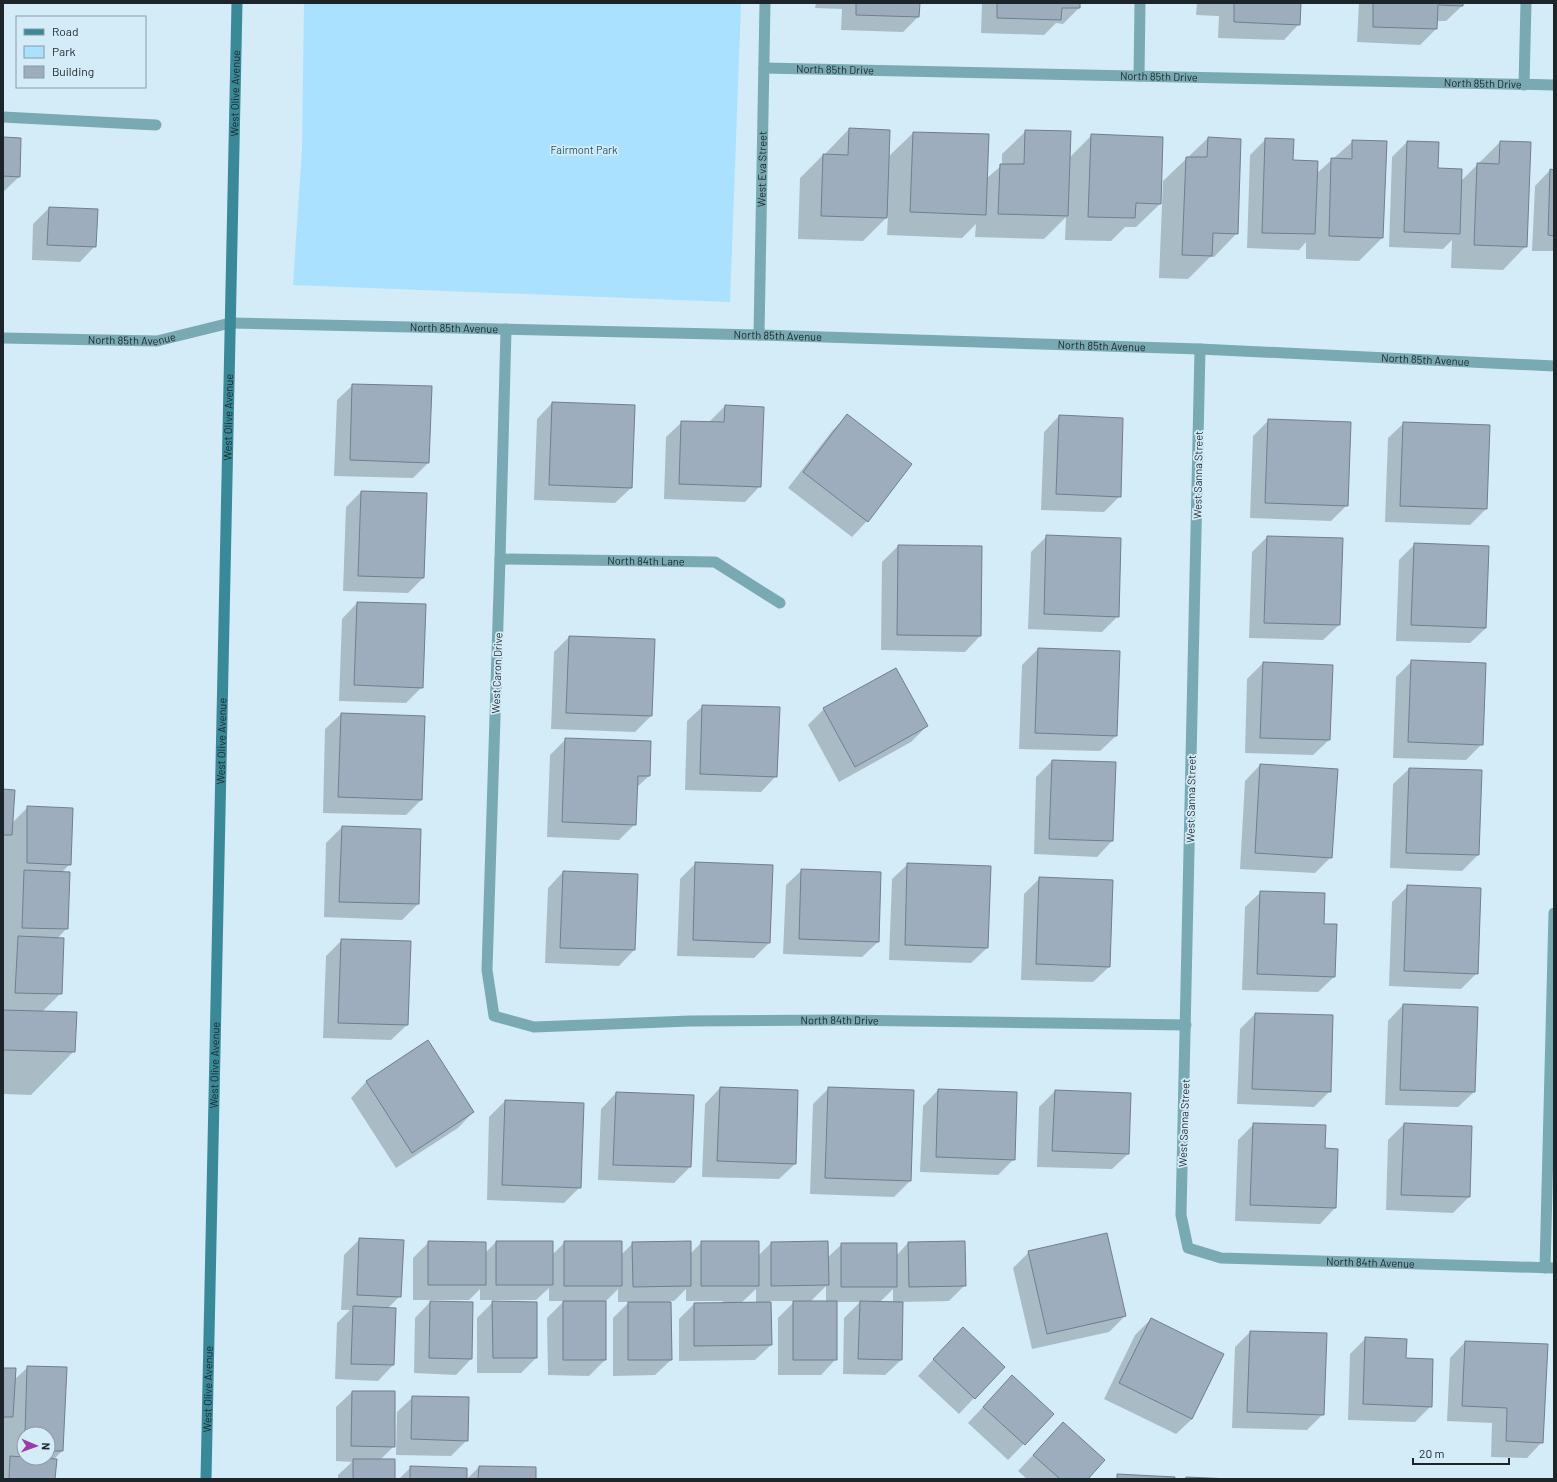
<svg xmlns="http://www.w3.org/2000/svg" width="1557" height="1482" viewBox="0 0 1557 1482" font-family="Barlow,sans-serif">
  <rect width="100%" height="100%" fill="#d4ebf8"/>
  <!-- green -->
  <path fill="#a9e1fe" d="M304,3H741L730,302L293,285L302,149Z"/>
  <!-- shadow -->
  <path fill="#0003" fill-rule="evenodd" d="M816,3H919L918,17L903,32L841,30L842,9L815,8Z
    M982,3H1079V8L1063,24L1056,23L1044,35L981,33Z
    M1197,3H1300L1299,24L1284,40L1218,38L1219,16L1196,15Z
    M1359,3H1462V6L1446,21H1436V29L1420,45L1357,42Z
    M849,129L888,157L913,133L986,179L1002,165V154L1026,131L1069,158L1092,135L1160,204L1136,227H1125L1111,241L1065,240L1066,217L1044,239L975,237L976,224L962,238L887,235L888,216L863,241L798,239L800,178L823,155H826V153Z
    M3,138L19,177L3,192Z
    M1208,138L1237,233L1214,257H1210L1188,279L1159,278L1163,181Z
    M1266,139L1292,161L1316,174L1353,141L1382,238L1359,261L1306,259V242L1299,250L1247,248L1250,155Z
    M1407,142L1437,169L1461,181L1500,142L1526,246L1503,270L1451,268L1452,240L1443,249L1389,247L1392,157Z
    M1550,170L1554,171V251H1532L1535,186Z
    M49,208L95,246L80,262L32,260L33,224Z
    M353,385L428,463L413,478L334,476L337,400Z
    M552,403L631,488L615,503L534,500L537,419Z
    M725,406L760,486L745,502L664,499L666,437L682,422H709Z
    M848,415L867,521L852,537L788,488L832,431Z
    M1059,416L1120,496L1104,512L1041,510L1044,432Z
    M1269,420L1347,505L1331,521L1250,518L1253,436Z
    M1404,423L1489,426L1486,509L1470,525L1385,522L1388,438Z
    M361,492L423,578L408,593L343,591L346,507Z
    M1047,536L1118,616L1102,632L1028,629L1031,552Z
    M1267,537L1339,625L1323,640L1249,638L1252,552Z
    M1415,544L1486,628L1470,643L1396,641L1399,560Z
    M898,546L980,636L965,652L881,650L882,562Z
    M357,603L422,687L406,703L339,701L342,619Z
    M569,637L651,716L635,732L551,729L554,652Z
    M1038,649L1119,652L1116,736L1100,751L1019,749L1022,665Z
    M1412,661L1482,744L1466,760L1393,758L1396,677Z
    M1263,663L1332,666L1329,740L1313,755L1245,753L1247,679Z
    M703,706L776,776L761,792L685,790L687,721Z
    M824,709L927,726L911,742L839,782L808,725Z
    M341,714L421,800L406,815L323,813L325,729Z
    M566,739L649,776L636,788L635,824L619,840L547,837L550,755Z
    M1052,761L1112,841L1097,857L1034,854L1036,777Z
    M1260,765L1331,857L1315,873L1240,869L1245,781Z
    M1409,769L1478,855L1462,871L1390,868L1393,784Z
    M3,790L12,823L28,807L70,864L61,873L67,928L57,939L61,993L42,1012L74,1051L31,1095L3,1094Z
    M342,827L420,830L418,904L402,920L324,917L326,843Z
    M696,863L769,943L754,958L677,956L680,879Z
    M908,864L987,948L971,963L889,960L892,879Z
    M802,870L878,942L862,957L783,954L786,885Z
    M563,872L637,875L634,950L619,966L545,963L548,888Z
    M1040,878L1109,967L1093,982L1021,980L1024,894Z
    M1408,886L1477,973L1461,989L1389,986L1392,902Z
    M1261,892L1323,925L1334,977L1318,992L1242,990L1245,907Z
    M342,940L407,1025L391,1040L323,1038L326,956Z
    M1403,1005L1474,1092L1458,1107L1385,1105L1388,1021Z
    M1255,1014L1330,1091L1314,1107L1237,1104L1240,1029Z
    M428,1042L473,1112L458,1128L396,1168L351,1098L366,1082Z
    M720,1088L795,1164L779,1179L702,1177L705,1104Z
    M829,1088L910,1181L894,1197L810,1194L813,1104Z
    M938,1090L1014,1159L998,1175L920,1172L923,1106Z
    M1055,1091L1128,1154L1112,1169L1037,1167L1039,1107Z
    M616,1093L693,1096L690,1167L674,1183L598,1180L601,1109Z
    M505,1101L580,1187L564,1203L487,1200L489,1117Z
    M1254,1124L1324,1149L1335,1208L1320,1224L1235,1221L1238,1140Z
    M1404,1124L1469,1197L1453,1213L1386,1210L1388,1140Z
    M360,1239L400,1296L388,1308H395L393,1365L378,1381L335,1379L337,1323L350,1310H341L344,1255Z
    M429,1242L485,1253L496,1242H552V1255L565,1242L621,1255L633,1243L690,1254L702,1242L758,1256L771,1243L827,1242V1258L842,1244L896,1256L908,1243L965,1285L949,1301L902,1302L901,1360L885,1375L843,1374L844,1318L860,1302H836V1359L821,1375H778V1318L795,1301H770L771,1345L755,1360L679,1361V1319L694,1304L723,1303V1301H686V1289L674,1301H670L671,1360L655,1375L613,1376V1318L629,1302H618V1289L605,1302V1360L589,1376L548,1375L547,1318L564,1301H549V1288L536,1300H480V1289L469,1300H413V1258ZM826,1286V1302H810ZM756,1289V1303H741ZM893,1289V1303L880,1302Z
    M1029,1252L1125,1316L1109,1332L1032,1349L1013,1268Z
    M430,1302L471,1359L456,1375L414,1373L415,1318Z
    M493,1302L536,1358L521,1373H477V1318Z
    M1151,1319L1192,1419L1176,1434L1104,1399L1135,1335Z
    M1250,1332L1323,1414L1307,1430L1232,1428L1235,1347Z
    M1366,1338L1405,1359L1431,1406L1415,1422L1348,1420L1350,1354Z
    M1465,1342L1542,1442L1527,1458L1491,1457L1492,1423L1447,1421L1450,1358Z
    M947,1344L974,1398L959,1414L918,1376Z
    M28,1367L62,1451L53,1460L54,1479H3V1369L14,1380ZM24,1434H48V1458H24Z
    M352,1392L394,1446L380,1460L394,1479H338V1475L352,1462L336,1461V1407Z
    M997,1392L1053,1414L1008,1460L968,1423Z
    M413,1397L467,1440L451,1456L396,1455L397,1412Z
    M1063,1423L1087,1479H1027L1018,1471Z
    M411,1467L466,1479H399Z
    M479,1467L535,1479H467Z"/>
  <!-- building -->
  <path fill="#9dadbd" stroke="#707f8e" d="M856,3H920L919,17L856,15Z
    M997,3H1080V8H1062L1061,20L997,18Z
    M1234,3H1301L1300,25L1234,22Z
    M1373,3H1463V6L1438,5L1437,29L1373,27Z
    M849,128L890,130L887,218L821,216L823,154L848,155Z
    M1025,130L1071,131L1068,216L998,214L1000,164H1024Z
    M913,132L989,134L986,215L910,212Z
    M1091,134L1163,137L1161,204L1136,203L1135,218L1088,217Z
    M3,137L21,138L20,177L3,176Z
    M1208,137L1241,139L1238,234L1213,233L1212,256L1182,255L1186,157H1207Z
    M1265,138L1294,139L1293,160L1318,161L1315,234L1262,233Z
    M1352,140L1387,141L1383,238L1329,236L1331,158L1352,159Z
    M1407,141L1439,142L1438,168L1462,169L1460,234L1404,232Z
    M1500,141L1531,142L1527,247L1474,245L1477,163L1499,164Z
    M1550,169L1554,170V236L1548,235Z
    M49,207L98,209L96,247L47,245Z
    M352,384L432,386L429,463L350,460Z
    M552,402L635,405L632,488L549,485Z
    M725,405L764,407L761,487L679,484L681,421L724,422Z
    M847,414L912,464L868,522L803,472Z
    M1059,415L1123,418L1121,497L1056,494Z
    M1268,419L1351,422L1348,506L1265,503Z
    M1403,422L1490,425L1487,509L1400,506Z
    M361,491L427,493L424,578L358,576Z
    M1046,535L1121,538L1119,617L1044,614Z
    M1267,536L1343,538L1340,625L1264,623Z
    M1414,543L1489,546L1486,628L1411,625Z
    M898,545L982,546L981,636L897,635Z
    M357,602L426,604L423,688L354,685Z
    M569,636L655,639L652,716L566,713Z
    M1038,648L1120,651L1117,736L1035,733Z
    M1411,660L1486,663L1483,745L1408,742Z
    M1263,662L1333,665L1330,740L1260,738Z
    M896,668L928,726L855,767L823,708Z
    M702,705L780,707L777,777L700,774Z
    M341,713L425,716L422,800L338,797Z
    M565,738L651,741L650,776H638L636,825L562,822Z
    M1052,760L1116,762L1113,841L1049,839Z
    M1260,764L1338,769L1332,858L1255,853Z
    M1409,768L1482,770L1479,855L1406,853Z
    M3,789L15,790L12,835H3Z
    M27,806L73,808L71,865L27,863Z
    M342,826L421,829L419,904L339,902Z
    M695,862L773,865L770,943L693,940Z
    M907,863L991,866L988,948L905,945Z
    M801,869L881,872L879,942L799,939Z
    M24,870L70,872L68,929L22,928Z
    M563,871L638,874L635,950L560,948Z
    M1039,877L1113,880L1110,967L1036,964Z
    M1407,885L1481,888L1478,974L1404,971Z
    M1260,891L1325,893L1324,924H1337L1335,977L1257,974Z
    M18,936L64,938L62,994L15,993Z
    M341,939L411,941L408,1025L338,1023Z
    M1403,1004L1478,1007L1475,1092L1400,1090Z
    M3,1010L77,1012L75,1052L3,1050Z
    M1255,1013L1333,1015L1331,1092L1252,1089Z
    M428,1040L474,1112L412,1153L366,1081Z
    M720,1087L798,1090L796,1164L717,1161Z
    M828,1087L914,1090L911,1181L825,1178Z
    M938,1089L1017,1092L1015,1160L936,1157Z
    M1055,1090L1131,1093L1129,1154L1052,1151Z
    M616,1092L694,1095L691,1167L613,1165Z
    M505,1100L584,1103L581,1188L502,1185Z
    M1253,1123L1326,1125L1325,1148L1338,1149L1336,1208L1250,1205Z
    M1404,1123L1472,1126L1470,1197L1401,1195Z
    M1107,1233L1126,1316L1047,1334L1028,1251Z
    M359,1238L404,1240L401,1297L357,1295Z
    M428,1241L486,1242V1285H428Z
    M496,1241H553V1285H496Z
    M564,1241H622V1286H564Z
    M691,1241V1286L633,1287L632,1242Z
    M701,1241H759V1286H701Z
    M828,1241L829,1285L771,1286V1242Z
    M965,1241L966,1286L909,1287L908,1242Z
    M841,1243H897V1287H841Z
    M430,1301L473,1302L472,1359L429,1358Z
    M492,1301L537,1302V1358H493Z
    M563,1301H606V1360H563Z
    M793,1301H837V1360H793Z
    M860,1301L903,1302L902,1360L858,1359Z
    M628,1302H671L672,1360H628Z
    M771,1302L772,1345L694,1346V1303Z
    M353,1306L396,1308L394,1365L351,1364Z
    M1151,1318L1224,1354L1192,1419L1119,1383Z
    M963,1327L1005,1367L975,1399L933,1359Z
    M1250,1331L1327,1333L1324,1415L1247,1412Z
    M1365,1337L1407,1339L1406,1358L1433,1359L1432,1407L1363,1404Z
    M1465,1341L1548,1344L1543,1443L1506,1441L1507,1408L1462,1406Z
    M27,1366L67,1367L63,1451H48V1434H25Z
    M3,1368H16L13,1417H3Z
    M1012,1375L1054,1414L1025,1445L983,1407Z
    M352,1391H395V1447L351,1446Z
    M412,1396L469,1397L468,1441L411,1439Z
    M1063,1422L1105,1460L1088,1479H1060L1033,1455Z
    M10,1456L57,1459L55,1479H9Z
    M353,1459H395V1479H353Z
    M410,1466L467,1468V1479H410Z
    M479,1466L536,1467V1479H478Z
    M1117,1474L1175,1477V1479H1117Z
    M1186,1477L1231,1479H1185Z"/>
  <g fill="none" stroke-linecap="round" stroke-linejoin="round">
    <!-- service -->
    <path stroke="#79a9b3" stroke-width="11" d="M3,117L156,125"/>
    <!-- minor -->
    <g stroke="#79a9b3" stroke-width="11">
      <path id="s1" d="M764,68L1554,85"/>
      <path d="M1139,76L1140,3"/>
      <path d="M1524,85L1526,3"/>
      <path id="s2" d="M506,329L500,559L487,970L494,1016L534,1027L690,1021L840,1020L1186,1025"/>
      <path id="s3" d="M759,335L765,3"/>
      <path id="s4" d="M3,338L157,341L230,323"/>
      <path id="s5" d="M1200,349L1181,1215L1188,1248L1221,1258L1554,1268"/>
      <path id="s6" d="M500,559L715,562L780,603"/>
      <path d="M1545,1268L1554,913"/>
    </g>
    <!-- tertiary -->
    <path stroke="#79a9b3" stroke-width="11" id="s7" d="M230,323L759,335L1200,349L1554,366"/>
    <!-- secondary -->
    <path stroke="#3a8998" stroke-width="11" id="s8" d="M206,1479L237,3"/>
  </g>
  <g text-anchor="middle" stroke-width="3.5" stroke-linejoin="round" paint-order="stroke">
    <!-- street labels -->
    <g font-size="11" fill="#1c2529" stroke="#d4ebf8">
      <text dy="4" stroke="none"><textPath href="#s1" startOffset="71">North 85th Drive</textPath></text>
      <text dy="4" stroke="none"><textPath href="#s1" startOffset="395">North 85th Drive</textPath></text>
      <text dy="4" stroke="none"><textPath href="#s1" startOffset="719">North 85th Drive</textPath></text>
      <text dy="4" stroke="none"><textPath href="#s8" startOffset="1386">West Olive Avenue</textPath></text>
      <text dy="4" stroke="none"><textPath href="#s3" startOffset="166">West Eva Street</textPath></text>
      <text dy="4" stroke="none"><textPath href="#s7" startOffset="224">North 85th Avenue</textPath></text>
      <text dy="4" stroke="none"><textPath href="#s7" startOffset="548">North 85th Avenue</textPath></text>
      <text dy="4" stroke="none"><textPath href="#s4" startOffset="129">North 85th Avenue</textPath></text>
      <text dy="4" stroke="none"><textPath href="#s7" startOffset="872">North 85th Avenue</textPath></text>
      <text dy="4" stroke="none"><textPath href="#s7" startOffset="1196">North 85th Avenue</textPath></text>
      <text dy="4" stroke="none"><textPath href="#s8" startOffset="1062">West Olive Avenue</textPath></text>
      <text transform="translate(1198 475) rotate(-89)" y="4">West Sanna Street</text>
      <text dy="4" stroke="none"><textPath href="#s6" startOffset="146">North 84th Lane</textPath></text>
      <text transform="translate(497 673) rotate(-88)" y="4">West Caron Drive</text>
      <text dy="4" stroke="none"><textPath href="#s8" startOffset="738">West Olive Avenue</textPath></text>
      <text transform="translate(1191 799) rotate(-89)" y="4">West Sanna Street</text>
      <text dy="4" stroke="none"><textPath href="#s2" startOffset="1035">North 84th Drive</textPath></text>
      <text dy="4" stroke="none"><textPath href="#s8" startOffset="414">West Olive Avenue</textPath></text>
      <text transform="translate(1184 1123) rotate(-88)" y="4">West Sanna Street</text>
      <text dy="4" stroke="none"><textPath href="#s5" startOffset="1084">North 84th Avenue</textPath></text>
      <text dy="4" stroke="none"><textPath href="#s8" startOffset="90">West Olive Avenue</textPath></text>
    </g>
    <!-- park labels -->
    <g font-size="11" fill="#295468" stroke="#d4ebf8">
      <text x="584" y="154">Fairmont Park</text>
    </g>
  </g>
  <!-- border -->
  <rect width="1557" height="1482" fill="none" stroke="#1c2529" stroke-width="8"/>
  <!-- legend -->
  <rect x="16" y="16" width="130" height="72" fill="#d4ebf8" stroke="#8a9ca5"/>
  <rect x="24" y="29" width="20" height="6" fill="#3a8998" stroke="#8a9ca5"/>
  <text x="52" y="36" font-size="12" fill="#1c2529">Road</text>
  <rect x="24" y="46" width="20" height="12" fill="#a9e1fe" stroke="#8a9ca5"/>
  <text x="52" y="56" font-size="12" fill="#1c2529">Park</text>
  <rect x="24" y="66" width="20" height="12" fill="#9dadbd" stroke="#8a9ca5"/>
  <text x="52" y="76" font-size="12" fill="#1c2529">Building</text>
  <!-- north arrow -->
  <g transform="translate(36 1446) rotate(92)"><circle r="19" fill="#d4ebf8" stroke="#8a9ca5"/>
  <path d="M0-3L7 15L0 10L-7 15Z" fill="#9b3ca5"/>
  <text y="-6" font-size="11" font-weight="bold" text-anchor="middle" fill="#1c2529">N</text>
  </g>
  <!-- scale -->
  <path d="M1413 1458v6h96v-6" fill="none" stroke="#1c2529" stroke-width="2"/>
  <text x="1419" y="1458" font-size="12" fill="#1c2529" stroke="#d4ebf8" stroke-width="3" paint-order="stroke">20 m</text>
</svg>
